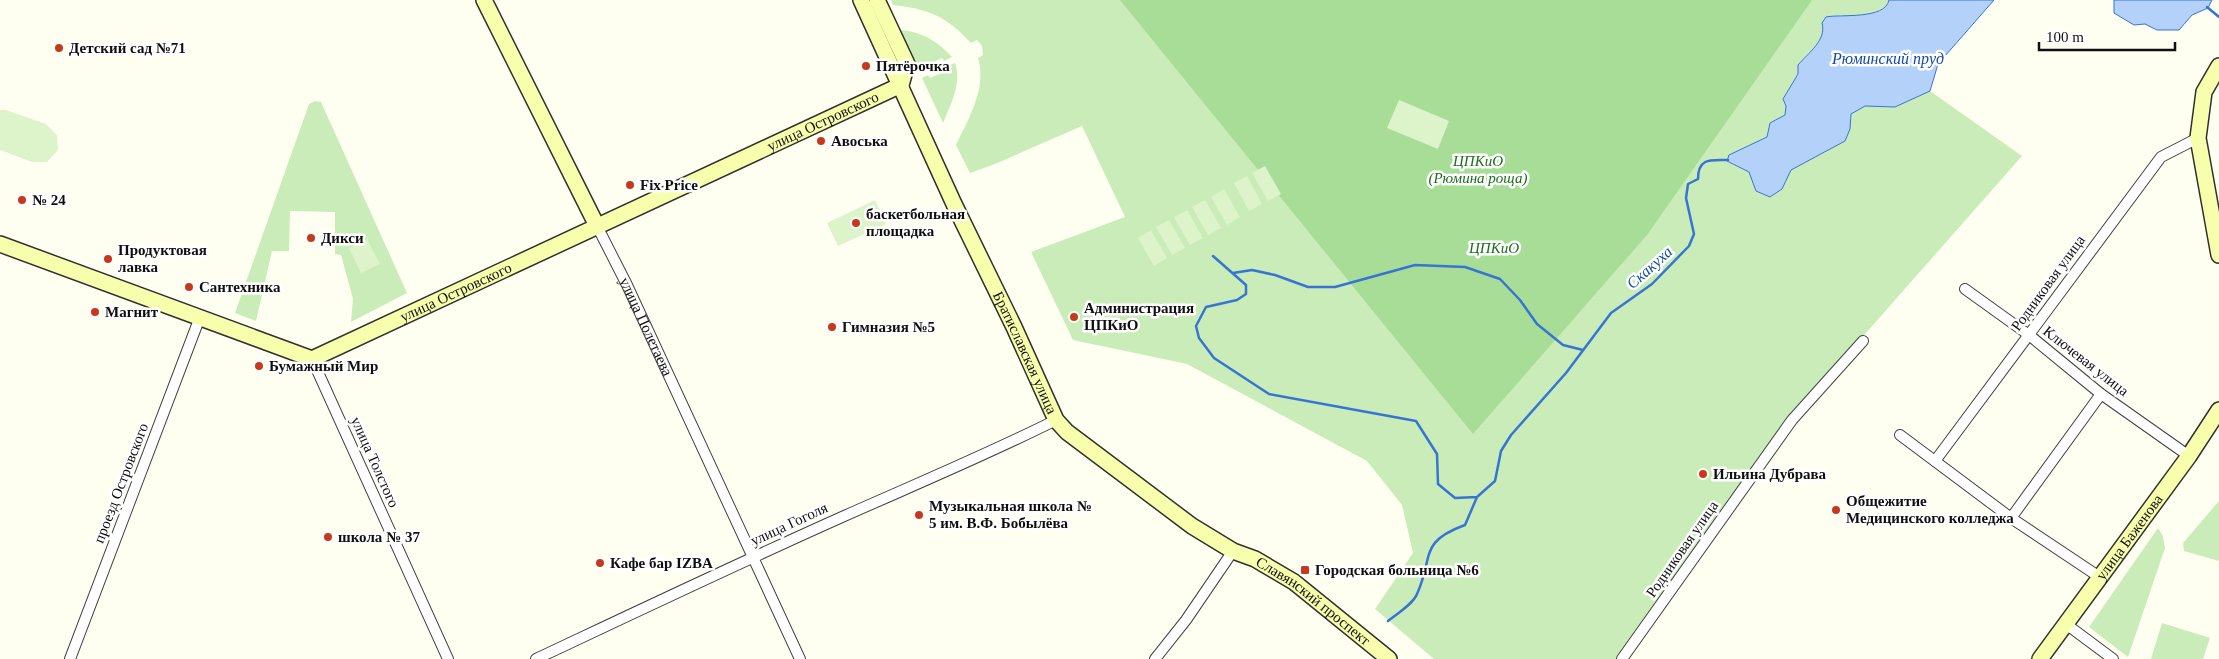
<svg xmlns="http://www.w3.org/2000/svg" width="2219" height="659" viewBox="0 0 2219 659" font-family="Georgia,serif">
  <rect width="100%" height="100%" fill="#fffff1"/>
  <!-- green -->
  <path fill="#c9ecb8" d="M891,0H1889C1886,14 1851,19 1840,15L1824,31L1822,38L1798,65V73L1784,99L1786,106L1785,115L1770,123L1767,137L1729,155L1727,161L1749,172L1756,191L1782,189L1791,170L1845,141L1850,129L1851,114L1865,106L1895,107L1930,91L2022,156L1791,418L1618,659H1434L1375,609L1413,553L1402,505L1367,461L1187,364L1073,340L1031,252L1125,217L1082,126L995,164L970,173L956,145C969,118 987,88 978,58L983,55L982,46L977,40L971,43C946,16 929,9 893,5Z
    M900,30C923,32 937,41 952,57L944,61L942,58L925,66L926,69L918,72Z
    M955,63C962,84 951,103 943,123L922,78L928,75L930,78L948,70L946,66Z
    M315,101L321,102L407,293L351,322L353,299L341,255L335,254V212L290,211L289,251H272L256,321L235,313L309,104Z
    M2219,501V561L2184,551L2183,543Z
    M2158,528L2163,536L2165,548L2128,657L2089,627Z
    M2162,623L2210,638L2203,659H2151Z"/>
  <!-- forest -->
  <path fill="#a8dd97" d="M1120,0H1812L1647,235L1473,434Z"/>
  <!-- pitch -->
  <path fill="#ddf3ca" d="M1399,100L1449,121L1438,149L1387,128Z
    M0,110H6L46,124L57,135L58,150L47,162H32L0,150Z
    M1265,166L1281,194L1268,201L1252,173Z
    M1247,176L1262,204L1249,211L1234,183Z
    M1224,189L1240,217L1227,225L1211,197Z
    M875,200L886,224L838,246L827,223Z
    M1205,200L1221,228L1208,235L1192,207Z
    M1187,210L1203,238L1190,245L1174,217Z
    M1169,220L1185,248L1172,255L1156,227Z
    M1151,230L1167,258L1154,266L1138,238Z
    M367,239L380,264L361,273L349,248Z"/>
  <!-- water -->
  <path fill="#b3d1f9" stroke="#3675d4" d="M1889,0H1994L1938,64L1930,91L1895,107L1865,106L1851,114L1850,129L1845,141L1791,170L1782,189L1770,197L1756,191L1749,172L1727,161L1729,155L1767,137L1770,123L1785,115L1786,106L1783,99L1798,74V65C1808,53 1827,40 1822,23L1826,17C1840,14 1885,20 1889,0Z
    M2114,0H2212L2208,8L2192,15L2179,30H2157L2145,24L2134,25L2114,13Z"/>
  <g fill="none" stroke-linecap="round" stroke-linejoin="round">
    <!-- stream -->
    <path stroke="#3675d4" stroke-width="2.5" d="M2207,7L2219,17
      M1213,256L1246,285V294L1237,300L1206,307L1196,326L1199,338L1214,358L1269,394L1416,421L1437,454L1438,484L1455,498L1477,497
      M1233,273L1252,270L1275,275L1308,287H1335L1415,265L1465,267L1500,279L1520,300L1537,324L1563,345L1583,350
      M1388,621C1397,614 1413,604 1417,594C1434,557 1418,542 1465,525L1477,497L1495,481L1501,451L1511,435L1566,373L1611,313L1652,284L1689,246L1694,234L1686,198L1688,184L1698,179C1698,157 1712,160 1728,160"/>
    <defs>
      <g id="street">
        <path id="s1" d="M597,226L627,285L800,659"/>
        <path d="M1965,289L2029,335L2101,394L2189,456"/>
        <path d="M312,359L448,659"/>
        <path d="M1900,435L2011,518L2101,578"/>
        <path d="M1935,461L2161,157L2198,138"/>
        <path d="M2011,518L2101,394"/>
        <path d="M2066,624L2113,659"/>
        <path d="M70,659L200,317"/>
        <path d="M536,659C638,611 739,563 842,517C914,485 986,455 1056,420"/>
        <path d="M1155,659L1186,620L1233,551"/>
        <path d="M1622,659L1792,420L1863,341"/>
      </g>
      <g id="secondary">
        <path d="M484,0L597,226"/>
        <path id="s2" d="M861,0L954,204L1014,327L1056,420L1067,432L1192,526L1233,551L1255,559L1294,582L1389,659"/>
        <path d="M877,0L907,64L901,85"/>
        <path d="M2219,66L2204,92L2198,138L2219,255"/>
        <path id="s3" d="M0,244L312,359L901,85"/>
        <path id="s4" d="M2040,659L2189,456L2219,410"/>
      </g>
    </defs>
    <!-- street casing -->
    <use href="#street" stroke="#424242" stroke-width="12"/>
    <!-- secondary casing -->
    <use href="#secondary" stroke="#313131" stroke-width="18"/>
    <!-- street -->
    <use href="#street" stroke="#fff" stroke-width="10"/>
    <!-- secondary -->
    <use href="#secondary" stroke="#f8ffac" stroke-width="15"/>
  </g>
  <!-- markers -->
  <g fill="#c6391f" stroke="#fff" stroke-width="2">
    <circle cx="59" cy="48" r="5"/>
    <circle cx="866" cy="66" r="5"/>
    <circle cx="821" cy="141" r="5"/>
    <circle cx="630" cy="185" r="5"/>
    <circle cx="22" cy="200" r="5"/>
    <circle cx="856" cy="223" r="5"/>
    <circle cx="311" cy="238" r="5"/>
    <circle cx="108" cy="259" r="5"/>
    <circle cx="189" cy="287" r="5"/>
    <circle cx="95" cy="312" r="5"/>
    <circle cx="1074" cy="317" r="5"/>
    <circle cx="832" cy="327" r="5"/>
    <circle cx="259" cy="366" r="5"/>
    <circle cx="1703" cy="474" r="5"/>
    <circle cx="1836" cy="510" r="5"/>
    <circle cx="919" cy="515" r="5"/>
    <circle cx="328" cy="537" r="5"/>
    <circle cx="600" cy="563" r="5"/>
    <rect x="1300" y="565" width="10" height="10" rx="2.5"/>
  </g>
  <g text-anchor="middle" stroke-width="5" stroke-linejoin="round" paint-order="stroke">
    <!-- poi labels -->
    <g font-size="15" font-weight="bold" fill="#0f0f0f" stroke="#fff" text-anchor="start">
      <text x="69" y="53">Детский сад №71</text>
      <text x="876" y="71">Пятёрочка</text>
      <text x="831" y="146">Авоська</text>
      <text x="640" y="190">Fix Price</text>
      <text x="32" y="205">№ 24</text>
      <text x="866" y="219">баскетбольная<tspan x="866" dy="17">площадка</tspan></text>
      <text x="321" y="243">Дикси</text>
      <text x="118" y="255">Продуктовая<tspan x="118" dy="17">лавка</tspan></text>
      <text x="199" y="292">Сантехника</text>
      <text x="1084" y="313">Администрация<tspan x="1084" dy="17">ЦПКиО</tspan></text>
      <text x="105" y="317">Магнит</text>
      <text x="842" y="332">Гимназия №5</text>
      <text x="269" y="371">Бумажный Мир</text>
      <text x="1713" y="479">Ильина Дубрава</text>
      <text x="1846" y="506">Общежитие<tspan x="1846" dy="17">Медицинского колледжа</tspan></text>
      <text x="929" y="511">Музыкальная школа №<tspan x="929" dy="17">5 им. В.Ф. Бобылёва</tspan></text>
      <text x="338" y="542">школа № 37</text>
      <text x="610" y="568">Кафе бар IZBA</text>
      <text x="1315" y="575">Городская больница №6</text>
    </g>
    <!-- street labels -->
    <g font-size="15" fill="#0f0f0f" stroke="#fff">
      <text dy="5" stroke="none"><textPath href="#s3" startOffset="896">улица Островского</textPath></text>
      <text transform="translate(2048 283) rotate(-54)" y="5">Родниковая улица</text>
      <text dy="5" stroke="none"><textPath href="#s3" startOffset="491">улица Островского</textPath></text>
      <text dy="5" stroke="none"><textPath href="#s1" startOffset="112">улица Полетаева</textPath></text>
      <text dy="5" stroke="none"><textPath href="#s2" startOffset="389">Братиславская улица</textPath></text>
      <text transform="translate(2086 361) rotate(38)" y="5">Ключевая улица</text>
      <text transform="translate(375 462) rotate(66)" y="5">улица Толстого</text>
      <text transform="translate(121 483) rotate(-69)" y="5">проезд Островского</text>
      <text transform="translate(789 524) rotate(-25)" y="5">улица Гоголя</text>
      <text dy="5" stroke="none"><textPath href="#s4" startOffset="151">улица Баженова</textPath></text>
      <text transform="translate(1682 549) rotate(-55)" y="5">Родниковая улица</text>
      <text dy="5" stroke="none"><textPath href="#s2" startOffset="779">Славянский проспект</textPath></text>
    </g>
    <!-- park labels -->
    <g font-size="15" font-style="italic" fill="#1c6b1b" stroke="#fff">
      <text x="1478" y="166">ЦПКиО<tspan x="1478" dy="17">(Рюмина роща)</tspan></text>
      <text x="1494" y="253">ЦПКиО</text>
    </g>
    <!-- water labels -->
    <g font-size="16" font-style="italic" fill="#1148a8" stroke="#fff">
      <text x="1888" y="64">Рюминский пруд</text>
      <text transform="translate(1649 267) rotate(-42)" y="6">Скакуха</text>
    </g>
  </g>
  <!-- scale -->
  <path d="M2039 42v8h136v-8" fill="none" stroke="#0f0f0f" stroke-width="2.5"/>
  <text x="2046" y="42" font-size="15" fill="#0f0f0f" stroke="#ffffff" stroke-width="4" paint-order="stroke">100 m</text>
</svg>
